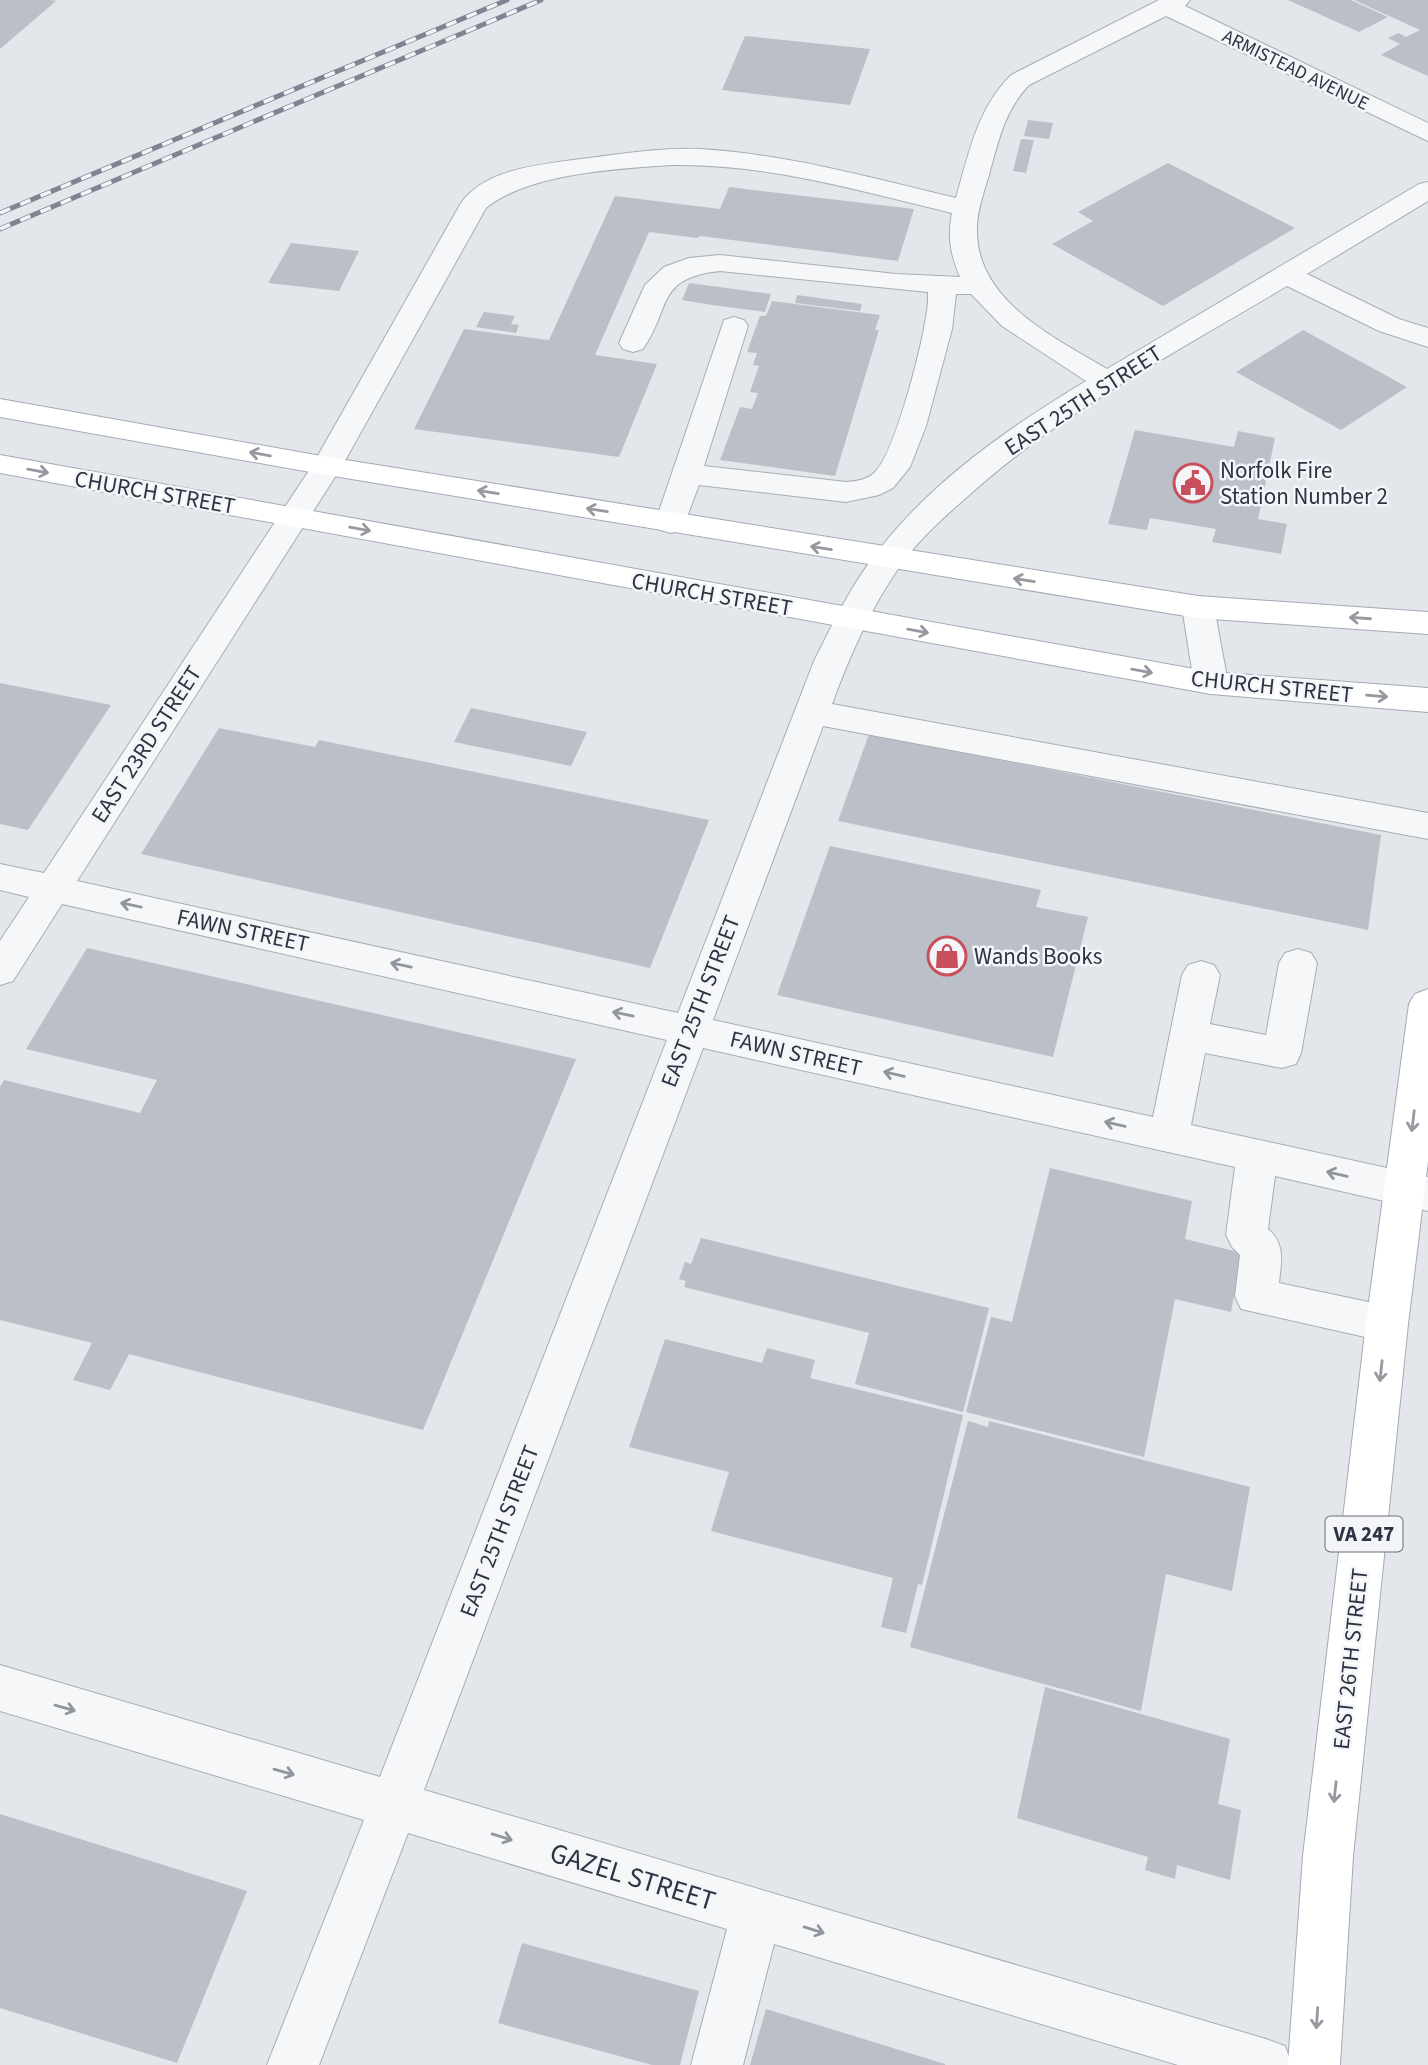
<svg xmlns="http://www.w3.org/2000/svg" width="1428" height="2065" viewBox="0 0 1428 2065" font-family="'Source Sans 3',sans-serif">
  <rect width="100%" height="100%" fill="#e3e6ea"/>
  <!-- building -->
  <path fill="#bbbfc7" d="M0,0H51L56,1L0,49Z
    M1288,0H1351L1388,17L1359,32Z
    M1354,0H1428V76L1381,55L1400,44L1388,38L1398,33L1406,37L1420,30Z
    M745,36L870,49L850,105L722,90Z
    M1028,120L1053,123L1049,139L1024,136Z
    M1021,139L1034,140L1026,173L1013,171Z
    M1168,163L1295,228L1163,306L1052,244L1093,221L1078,212Z
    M729,187L914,209L898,261L700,236L698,238L649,232L595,355L657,364L619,457L414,429L464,329L549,340L615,196L720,209Z
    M291,243L359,251L339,291L268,283Z
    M689,283L771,294L765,312L712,305L682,300Z
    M797,295L862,304L860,311L795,303Z
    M772,301L880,315L875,330H879L835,476L720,460L740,407L752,409L758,393L750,392L759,366L753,365L757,353L747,352L760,316H766Z
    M484,312L515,316L511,324L519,325L516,333L476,327Z
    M1303,330L1407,387L1341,430L1236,372Z
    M1135,430L1234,447L1238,431L1275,438L1258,519L1287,524L1281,554L1212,542L1216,529L1150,518L1147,530L1108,524Z
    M0,683L111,705L28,830L0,824Z
    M471,708L587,732L571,766L454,742Z
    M219,728L315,747L319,740L709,820L650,968L141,854Z
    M869,734L1381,835L1368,930L838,821Z
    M830,846L1041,890L1036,907L1088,917L1053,1057L777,995Z
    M87,948L576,1059L423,1430L129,1354L110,1390L73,1380L92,1343L0,1320V1087L4,1080L140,1113L157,1080L26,1049Z
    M1050,1168L1192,1201L1185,1239L1242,1253L1231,1312L1175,1299L1144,1457L966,1412L991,1317L1012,1322Z
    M701,1238L989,1308L963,1412L855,1384L869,1333L684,1287L686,1281L679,1279L685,1262L691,1264Z
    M665,1339L762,1363L767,1348L815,1360L810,1378L963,1415L922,1585L918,1584L906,1633L881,1627L893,1578L711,1531L729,1472L629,1447Z
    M968,1421L988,1427L989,1421L1250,1487L1232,1591L1166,1574L1141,1711L910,1647Z
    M1045,1687L1230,1739L1218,1804L1241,1810L1230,1880L1177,1865L1175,1879L1145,1870L1148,1857L1017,1818Z
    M0,1814L247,1891L177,2063L0,2008Z
    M522,1943L699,1991L680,2065H652L498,2023Z
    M766,2009L945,2064V2065H750Z"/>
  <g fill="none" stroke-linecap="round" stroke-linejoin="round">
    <defs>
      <path id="minor" d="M1159,0H1190L1185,6L1428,123V141L1166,16L1029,85C1005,110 999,139 990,171C985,190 977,209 977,228C975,300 1053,337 1107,369L1419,184L1428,182V201L1307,274L1399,319L1428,328V347L1379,331L1287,286C1178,351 1062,411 967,497C943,518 919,539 900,566C870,609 850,655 832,704L1428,813V839L823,726L713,1020L1153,1117L1182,975L1188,965L1201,961L1214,965L1220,975L1210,1024L1266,1035L1279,963L1285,953L1298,949L1311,953L1317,963L1301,1053L1296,1064L1282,1068L1205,1053L1191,1125L1428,1177V1211L1275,1176L1268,1229C1286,1245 1281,1261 1279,1283L1387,1306L1402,1311L1408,1324L1402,1337L1387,1342L1241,1309L1235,1296L1240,1255L1232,1247L1226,1235L1235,1167L703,1048L424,1790L1266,2039L1285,2046L1292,2065H1178L774,1944L743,2065H691L727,1929L408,1833L319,2065H267L364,1820L0,1711V1665L380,1777L667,1040L62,904L13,981L0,985V941L29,897L0,890V864L44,873L312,466L461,203C484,170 536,165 573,160C615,155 657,147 700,149C786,154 872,178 956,198C969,153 977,109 1011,75ZM671,165C765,163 861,191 952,213C947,237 951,256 960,277L896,274L720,255L689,258L664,267L645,285L619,343L623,349L633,352L643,349C672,307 655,278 720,271L928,292V300C927,331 896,450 876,471C868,480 857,481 846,482L704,466L748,326L744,320L734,317L724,320L655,523L660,530L671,533L682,530L699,485L846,502L879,495L893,488L910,467L926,426L952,329L956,294H971L1002,326L1086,381C1011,426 933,480 879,550C852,583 833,623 814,661L678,1013L77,881L342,466L486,208C529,173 616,169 671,165Z
        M1198,596L1210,599L1214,607L1228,683L1223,691L1211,694L1199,691L1194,683L1182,607L1186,599Z"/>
      <path id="major" d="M0,399L327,457L1198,596L1428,612V634L1198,618L327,475L0,417Z
        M0,455L1211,672L1428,688V712L1211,694L0,473Z
        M1428,989V1161L1408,1324L1353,1856L1340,2065H1288L1303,1856L1366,1324L1409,1004L1415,994Z"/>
    </defs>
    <!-- minor casing -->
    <use href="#minor" stroke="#a8adb4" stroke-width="2"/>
    <!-- major casing -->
    <use href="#major" stroke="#a3aab6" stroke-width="2"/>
    <!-- minor -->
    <use href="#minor" fill="#f6f7f9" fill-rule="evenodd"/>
    <!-- major -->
    <use href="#major" fill="#fff" fill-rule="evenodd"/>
    <defs>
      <path id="rail" d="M0,213L507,0
        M0,229L541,0"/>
    </defs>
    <!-- rail casing -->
    <use href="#rail" stroke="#7d8593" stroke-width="5"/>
    <!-- rail -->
    <use href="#rail" stroke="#f3f5f8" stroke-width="3.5" stroke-dasharray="11" stroke-linecap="butt"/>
  </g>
  <!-- one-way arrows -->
  <defs><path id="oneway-shaft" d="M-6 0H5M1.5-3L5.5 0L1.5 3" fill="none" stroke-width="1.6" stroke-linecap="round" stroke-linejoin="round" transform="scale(1.75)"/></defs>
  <g stroke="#9699a0">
    <use href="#oneway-shaft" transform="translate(260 454) rotate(-170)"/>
    <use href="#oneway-shaft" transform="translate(38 471) rotate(10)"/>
    <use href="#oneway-shaft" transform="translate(488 492) rotate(-171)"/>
    <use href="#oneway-shaft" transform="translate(597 510) rotate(-171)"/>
    <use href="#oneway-shaft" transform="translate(360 529) rotate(10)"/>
    <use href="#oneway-shaft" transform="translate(821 548) rotate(-171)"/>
    <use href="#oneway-shaft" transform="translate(1024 580) rotate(-171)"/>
    <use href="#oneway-shaft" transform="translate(1360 618) rotate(-176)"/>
    <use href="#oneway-shaft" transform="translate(918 631) rotate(10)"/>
    <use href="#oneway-shaft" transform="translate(1142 671) rotate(10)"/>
    <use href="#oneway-shaft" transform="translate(1377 696) rotate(5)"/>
    <use href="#oneway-shaft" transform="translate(1413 1121) rotate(97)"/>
    <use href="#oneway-shaft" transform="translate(1381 1371) rotate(96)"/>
    <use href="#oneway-shaft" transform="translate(1335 1792) rotate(96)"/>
    <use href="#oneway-shaft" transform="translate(1317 2018) rotate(94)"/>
  </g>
  <g stroke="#91959e">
    <use href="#oneway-shaft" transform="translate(131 905) rotate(-168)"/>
    <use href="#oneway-shaft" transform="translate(401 965) rotate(-168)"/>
    <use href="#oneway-shaft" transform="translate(623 1014) rotate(-168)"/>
    <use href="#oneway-shaft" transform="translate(894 1074) rotate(-167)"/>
    <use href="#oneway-shaft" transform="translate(1115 1124) rotate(-167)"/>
    <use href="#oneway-shaft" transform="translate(1337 1174) rotate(-167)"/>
    <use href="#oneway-shaft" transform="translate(65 1708) rotate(16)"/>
    <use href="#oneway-shaft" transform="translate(284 1772) rotate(16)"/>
    <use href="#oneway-shaft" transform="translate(502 1837) rotate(17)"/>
    <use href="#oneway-shaft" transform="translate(814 1930) rotate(17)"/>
  </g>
  <!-- icons -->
  <defs>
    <symbol id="civic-ring" viewBox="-11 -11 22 22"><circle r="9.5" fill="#f3f5f8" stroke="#c8505d" stroke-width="1.5"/><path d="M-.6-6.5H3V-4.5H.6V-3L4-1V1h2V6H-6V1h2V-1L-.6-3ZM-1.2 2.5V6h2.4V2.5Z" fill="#c8505d"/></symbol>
    <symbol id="shop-ring" viewBox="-11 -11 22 22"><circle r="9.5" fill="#f3f5f8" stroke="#c8505d" stroke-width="1.5"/><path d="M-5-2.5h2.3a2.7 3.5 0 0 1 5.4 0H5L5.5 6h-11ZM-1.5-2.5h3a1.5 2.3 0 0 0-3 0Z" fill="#c8505d"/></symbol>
  </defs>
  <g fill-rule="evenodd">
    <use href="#civic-ring" x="1171" y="461" width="44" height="44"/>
    <use href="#shop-ring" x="925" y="934" width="44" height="44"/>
  </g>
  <g text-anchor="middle" stroke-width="5" stroke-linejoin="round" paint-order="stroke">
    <!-- far-street labels -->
    <g font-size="19" fill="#2c3342" stroke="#f3f5f8">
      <text transform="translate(1296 69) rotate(26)" y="7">ARMISTEAD AVENUE</text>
    </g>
    <!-- shield labels -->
    <rect fill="#f3f5f8" stroke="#686d79" stroke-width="2" x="1325.5" y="1516.5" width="77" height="35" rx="5"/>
    <g font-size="21" font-weight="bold" fill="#2c3342">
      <text x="1364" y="1541">VA 247</text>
    </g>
    <!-- street labels -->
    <g font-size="23" fill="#2c3342" stroke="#f3f5f8">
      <text transform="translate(1083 400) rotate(-33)" y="8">EAST 25TH STREET</text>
      <text transform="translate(155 492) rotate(10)" y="8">CHURCH STREET</text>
      <text transform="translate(712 594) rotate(10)" y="8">CHURCH STREET</text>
      <text transform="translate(1272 686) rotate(6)" y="8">CHURCH STREET</text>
      <text transform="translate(146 744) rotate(-57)" y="8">EAST 23RD STREET</text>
      <text transform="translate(243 930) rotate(12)" y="8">FAWN STREET</text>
      <text transform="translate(700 1001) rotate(-69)" y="8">EAST 25TH STREET</text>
      <text transform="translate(796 1053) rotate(13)" y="8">FAWN STREET</text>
      <text transform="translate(499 1531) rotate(-69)" y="8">EAST 25TH STREET</text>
      <text transform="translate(1350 1659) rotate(-84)" y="8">EAST 26TH STREET</text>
    </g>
    <!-- poi labels -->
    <g font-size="23" fill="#2c3342" stroke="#f3f5f8" text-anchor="start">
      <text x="1220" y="478">Norfolk Fire<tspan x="1220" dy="26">Station Number 2</tspan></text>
      <text x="974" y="964">Wands Books</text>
    </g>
    <!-- near-street labels -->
    <g font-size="28" fill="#2c3342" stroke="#f3f5f8">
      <text transform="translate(633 1876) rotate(17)" y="10">GAZEL STREET</text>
    </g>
  </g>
</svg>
